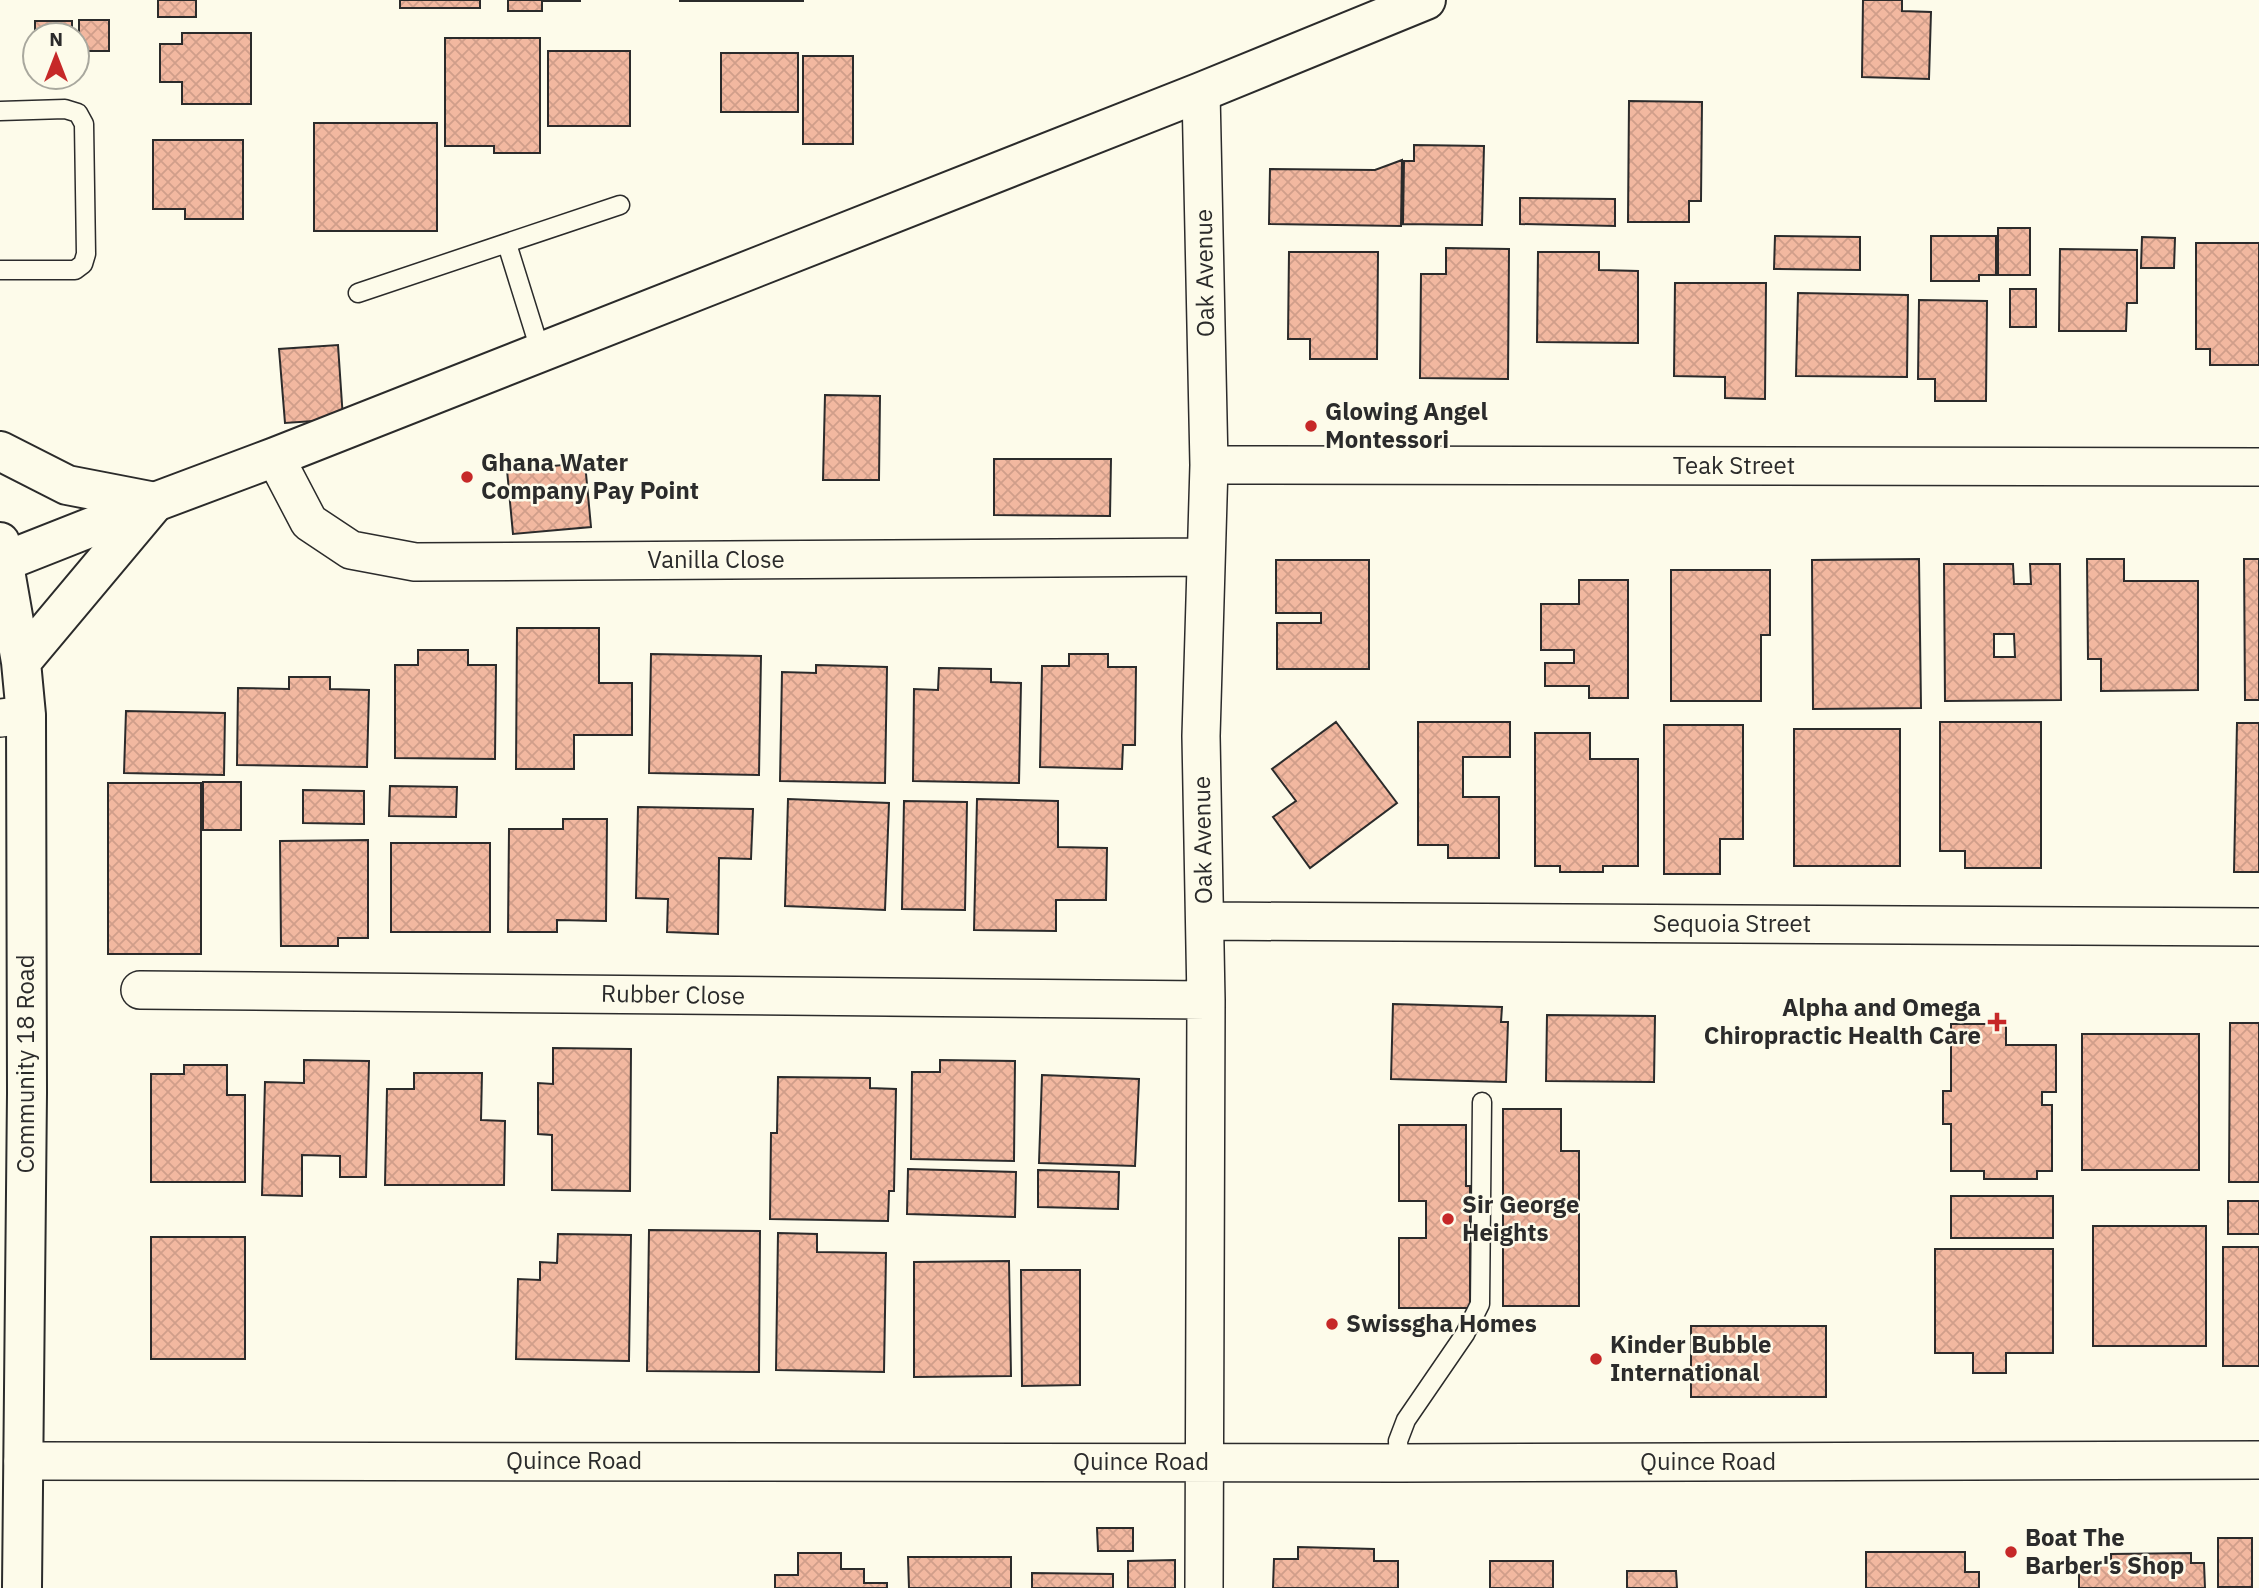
<svg xmlns="http://www.w3.org/2000/svg" width="2259" height="1588" viewBox="0 0 2259 1588" font-family="'IBM Plex Sans',sans-serif">
  <defs>
    <pattern id="building-cross-hatch" width="8" height="8" patternUnits="userSpaceOnUse" patternTransform="scale(1.75)"><rect width="8" height="8" fill="#f2b8a0"/><path d="M0 0l8 8M0 8l8-8" fill="none" stroke="#d09e8a"/></pattern>
  </defs>
  <rect width="100%" height="100%" fill="#fdfbea"/>
  <!-- building -->
  <path fill="url(#building-cross-hatch)" stroke="#2b2b2b" stroke-width="2" fill-rule="evenodd" d="M158,0H196V17H158Z
    M400,0H480V8H400Z
    M508,0H580V1H542V11H508Z
    M680,0H803V1H680Z
    M1863,0H1902V11L1931,12L1929,79L1862,77Z
    M79,20H109V51H79Z
    M35,21H72V35H35Z
    M182,33H251V104H182V82H160V44H182Z
    M445,38H540V153H494V146H445Z
    M548,51H630V126H548Z
    M721,53H798V112H721Z
    M803,56H853V144H803Z
    M1629,101L1702,102L1701,201H1689V222H1628Z
    M314,123H437V231H314Z
    M153,140H243V219H185V209H153Z
    M1414,145L1484,146L1482,225L1403,224L1404,161H1414Z
    M1402,160L1401,226L1269,224L1270,169L1375,170Z
    M1520,198L1615,199V226L1520,224Z
    M1998,228H2030V275H1998Z
    M1775,236L1860,237V270L1774,269Z
    M1931,236H1996V275H1979V281H1931Z
    M2142,237L2175,238L2174,268H2141Z
    M2196,243H2259V365H2210V349H2196Z
    M1446,248L1509,249L1508,379L1420,378L1421,274H1446Z
    M2060,249L2137,250V303H2127L2126,331H2059Z
    M1289,252H1378L1377,359H1310V339H1288Z
    M1538,252H1599V270L1638,271V343L1537,342Z
    M1675,283H1766L1765,399L1725,398V377L1674,376Z
    M2010,289H2036V327H2010Z
    M1798,293L1908,295L1907,377L1796,376Z
    M1919,300L1987,301L1986,401H1935V379H1918Z
    M338,345L343,419L285,423L279,349Z
    M825,395L880,396L879,480H823Z
    M994,459H1111L1110,516L994,515Z
    M585,463L591,527L513,534L507,470Z
    M1919,559L1921,708L1813,709L1812,560Z
    M2087,559H2124V581H2198V690L2101,691V659H2088Z
    M2244,559H2259V700H2245Z
    M1276,560H1369V669H1277V623H1321V613H1276Z
    M1944,564H2013L2014,584H2031L2030,564H2060L2061,700L1945,701ZM1994,634H2014L2015,657H1994Z
    M1671,570H1770V635H1761V701H1671Z
    M1579,580H1628V698H1589V686H1545V663H1574V650H1541V604H1579Z
    M517,628H599V683H632V735H574V769H516Z
    M418,650H468V665H496L495,759L395,758V665H418Z
    M651,654L761,656L759,775L649,773Z
    M1069,654H1108V667H1136L1135,745H1123L1122,769L1040,767L1042,666H1069Z
    M816,665L887,667L885,783L780,781L782,672L816,673Z
    M939,668L991,669V682L1021,683L1019,783L913,781L914,689L938,690Z
    M289,677H330V689L369,690L367,767L237,765L238,688L289,689Z
    M126,711L225,713L224,775L124,773Z
    M1336,722L1397,803L1310,868L1273,817L1296,801L1272,769Z
    M1418,722H1510V757H1463V797H1499V858H1448V845H1418Z
    M1940,722H2041V868H1965V851H1940Z
    M2237,723H2259V872H2234Z
    M1664,725H1743V839H1720V874H1664Z
    M1794,729H1900V866H1794Z
    M1535,733H1590V759H1638V866H1603V872H1560V866H1535Z
    M203,782H241V830H203Z
    M108,783H201V954H108Z
    M390,786L457,787L456,817L389,816Z
    M303,790L364,791V824L303,823Z
    M788,799L889,803L885,910L785,906Z
    M977,799L1058,801V847L1107,848L1106,900H1056V931L974,930Z
    M904,801L967,802L965,910L902,909Z
    M638,807L753,809L751,859L719,858L718,934L667,932L668,899L636,898Z
    M563,819H607L606,921L557,920V932H508L509,829H563Z
    M368,840V938H338V946H281L280,841Z
    M391,843H490V932H391Z
    M1393,1004L1502,1007L1501,1022H1508L1506,1082L1391,1079Z
    M1547,1015L1655,1016L1654,1082L1546,1081Z
    M2230,1023H2259V1182H2229Z
    M1951,1024H2006V1045H2056V1092H2042V1105H2052V1171H2037V1179H1984V1171H1951V1124H1943V1091H1951Z
    M2082,1034H2199V1170H2082Z
    M553,1048L631,1049L630,1191L552,1190V1135L538,1134V1083L553,1084Z
    M304,1060L369,1061L366,1177H340V1156L302,1155V1196L262,1195L265,1082L304,1083Z
    M940,1060L1015,1061L1014,1161L911,1159L912,1072H940Z
    M184,1065H227V1095H245V1182H151V1074H184Z
    M414,1073H482L481,1120L505,1121L504,1185H385L387,1089H414Z
    M1042,1075L1139,1079L1135,1166L1039,1163Z
    M778,1077L870,1078V1088L896,1089L894,1191H889L888,1221L770,1219L771,1133H777Z
    M1503,1109H1561V1151H1579V1306H1503Z
    M1399,1125H1466V1186H1470V1308H1399V1238H1426V1201H1399Z
    M908,1169L1016,1172L1015,1217L907,1214Z
    M1038,1170L1119,1172L1118,1209L1038,1207Z
    M1951,1196H2053V1238H1951Z
    M2228,1201H2259V1234H2228Z
    M2093,1226H2206V1346H2093Z
    M649,1230L760,1231L759,1372L647,1371Z
    M778,1233L817,1234V1252L886,1253L884,1372L776,1370Z
    M558,1234L631,1235L629,1361L516,1359L518,1279L540,1280V1262L557,1263Z
    M151,1237H245V1359H151Z
    M2223,1247H2259V1366H2223Z
    M1935,1249H2053V1353H2006V1373H1973V1353H1935Z
    M1009,1261L1011,1376L914,1377V1262Z
    M1021,1270H1080V1385L1022,1386Z
    M1691,1326H1826V1397H1691Z
    M1097,1528H1133V1551H1098Z
    M2218,1538H2252V1587H2218Z
    M1298,1547L1374,1549V1561H1398V1588H1273L1274,1559H1298Z
    M1866,1552H1965V1572H1979V1588H1866Z
    M798,1553H841V1569H864V1583H887V1588H775V1575H798Z
    M2191,1553V1563H2204L2205,1588H2079V1565H2111V1554Z
    M908,1557H1011V1588H909Z
    M1175,1560V1588H1128V1561Z
    M1490,1561H1553V1588H1490Z
    M1627,1571H1676L1677,1588H1627Z
    M1032,1573L1113,1574V1588H1032Z"/>
  <g fill="none" stroke-linecap="round" stroke-linejoin="round">
    <defs>
      <path id="service" d="M0,111L65,109L78,113L84,124L86,254L83,264L75,270H0
        M507,244L541,353
        M358,293L620,205
        M1399,1463L1398,1441L1406,1420L1465,1334L1480,1304L1482,1102"/>
      <path id="minor" d="M1201,92L1209,465L1201,736L1206,1000L1204,1588
        M275,457L309,522L351,550L415,562L1206,557
        M1209,465L2259,467
        M0,718L26,715
        M1205,921L2259,927
        M140,990L1206,1000
        M23,1461L1399,1463L2259,1460"/>
      <path id="tertiary" d="M3,562L155,502L275,457L1201,92L1426,0"/>
      <path id="secondary" d="M0,451L67,485L155,502
        M0,542L21,662L26,715L27,1093L22,1588
        M21,662L155,502"/>
    </defs>
    <!-- service casing -->
    <use href="#service" stroke="#2b2b2b" stroke-width="21"/>
    <!-- minor casing -->
    <use href="#minor" stroke="#2b2b2b" stroke-width="40"/>
    <!-- tertiary casing -->
    <use href="#tertiary" stroke="#2b2b2b" stroke-width="42"/>
    <!-- secondary casing -->
    <use href="#secondary" stroke="#2b2b2b" stroke-width="42"/>
    <!-- service -->
    <use href="#service" stroke="#fdfbea" stroke-width="18"/>
    <!-- minor -->
    <use href="#minor" stroke="#fdfbea" stroke-width="37"/>
    <!-- tertiary -->
    <use href="#tertiary" stroke="#fdfbea" stroke-width="38"/>
    <!-- secondary -->
    <use href="#secondary" stroke="#fdfbea" stroke-width="38"/>
  </g>
  <!-- markers -->
  <g fill="#c62828" stroke="#fdfbea" stroke-width="2.5">
    <circle cx="1311" cy="426" r="7"/>
    <circle cx="467" cy="477" r="7"/>
    <path d="M1993.5 1011.5h7v7h7v7h-7v7h-7v-7h-7v-7h7z"/>
    <circle cx="1448" cy="1219" r="7"/>
    <circle cx="1332" cy="1324" r="7"/>
    <circle cx="1596" cy="1359" r="7"/>
    <circle cx="2011" cy="1552" r="7"/>
  </g>
  <g text-anchor="middle" stroke-width="5" stroke-linejoin="round" paint-order="stroke">
    <!-- street labels -->
    <g font-size="24" fill="#2b2b2b" stroke="#fdfbea">
      <text transform="translate(1205 273) rotate(-91)" y="8">Oak Avenue</text>
      <text x="1734" y="474">Teak Street</text>
      <text x="716" y="568">Vanilla Close</text>
      <text transform="translate(1203 840) rotate(-91)" y="8">Oak Avenue</text>
      <text x="1732" y="932">Sequoia Street</text>
      <text transform="translate(673 995) rotate(1)" y="8">Rubber Close</text>
      <text transform="translate(26 1064) rotate(-90)" y="8">Community 18 Road</text>
      <text x="574" y="1469">Quince Road</text>
      <text x="1141" y="1470">Quince Road</text>
      <text x="1708" y="1470">Quince Road</text>
    </g>
    <!-- poi labels -->
    <g font-size="24" font-weight="bold" fill="#2b2b2b" stroke="#fdfbea" text-anchor="start">
      <text x="1325" y="420">Glowing Angel<tspan x="1325" dy="28">Montessori</tspan></text>
      <text x="481" y="471">Ghana Water<tspan x="481" dy="28">Company Pay Point</tspan></text>
      <text x="1981" y="1016" text-anchor="end">Alpha and Omega<tspan x="1981" dy="28">Chiropractic Health Care</tspan></text>
      <text x="1462" y="1213">Sir George<tspan x="1462" dy="28">Heights</tspan></text>
      <text x="1346" y="1332">Swissgha Homes</text>
      <text x="1610" y="1353">Kinder Bubble<tspan x="1610" dy="28">International</tspan></text>
      <text x="2025" y="1546">Boat The<tspan x="2025" dy="28">Barber's Shop</tspan></text>
    </g>
  </g>
  <!-- north arrow -->
  <g transform="translate(56 56)"><circle r="33" fill="#fdfbea" stroke="#a9a89e" stroke-width="2"/>
  <path d="M0-5L12 26L0 18L-12 26Z" fill="#c62828"/>
  <text y="-10" font-size="19" font-weight="bold" text-anchor="middle" fill="#2b2b2b">N</text>
  </g>
</svg>
